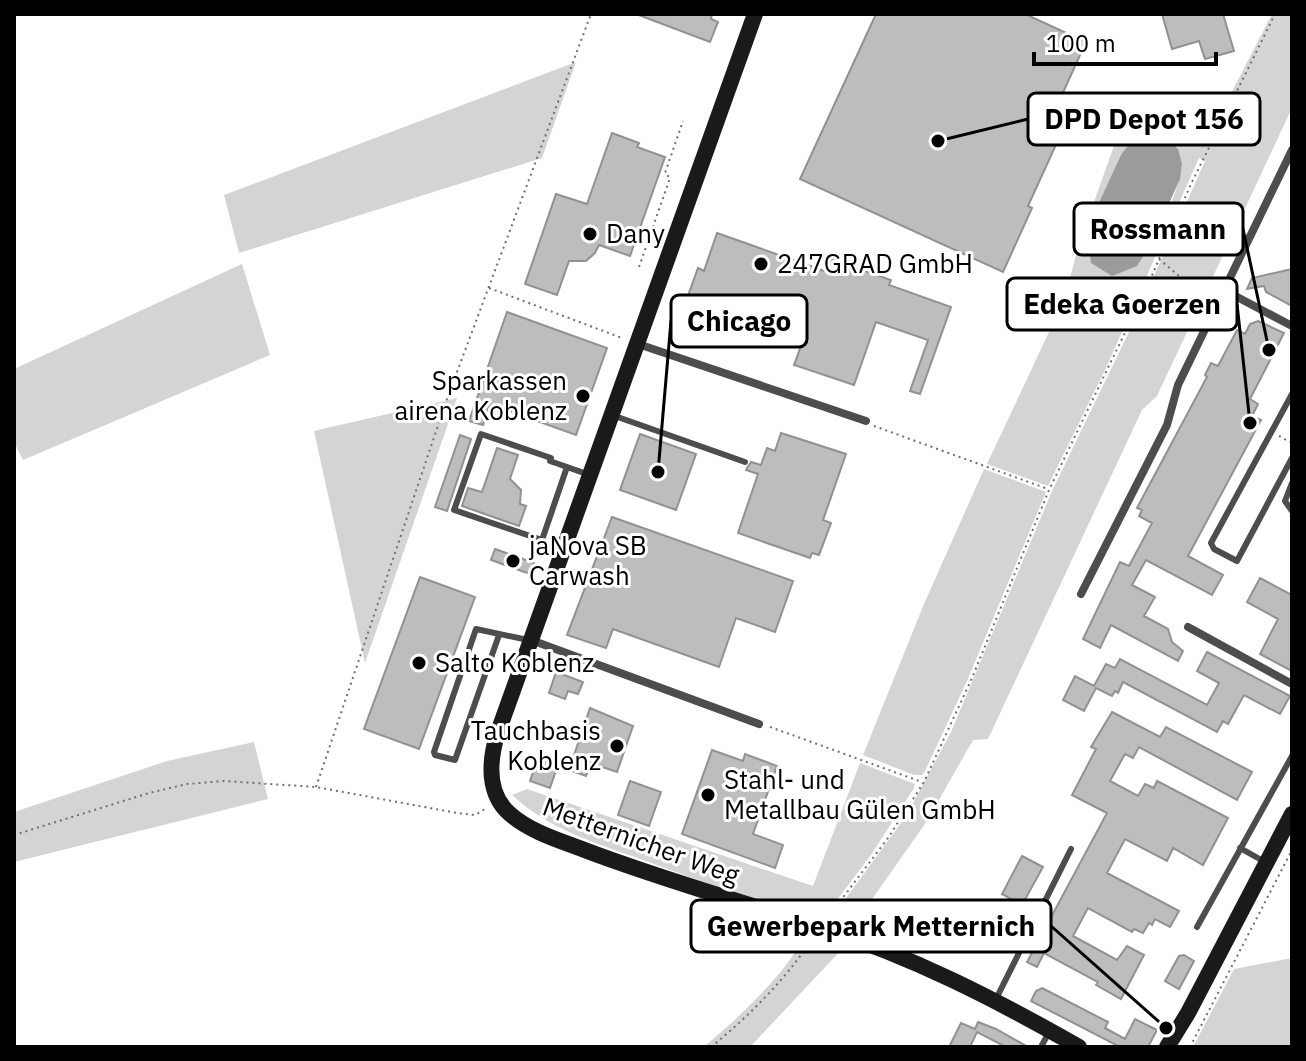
<svg xmlns="http://www.w3.org/2000/svg" width="1306" height="1061" viewBox="0 0 1306 1061" font-family="'IBM Plex Sans',sans-serif">
  <rect width="100%" height="100%" fill="#fff"/>
  <!-- green -->
  <path fill="#d4d4d4" fill-rule="evenodd" d="M1272,14H1292V108L1157,396L1142,410L988,739L973,740L927,821L851,929L843,921L841,905L906,816L951,732L1052,491L1129,332L1205,161L1199,158L1106,368L1048,486L987,464L1065,298L1078,247L1115,143L1106,103L1206,142ZM1182,164C1177,199 1157,237 1137,266L1092,257Z
    M576,62L542,158L239,253L224,195Z
    M242,264L270,355L23,460L14,442V369Z
    M457,398L365,663L314,431Z
    M984,469L1046,492L967,681L925,771L922,775H914L863,755L924,604Z
    M254,742L268,799L14,862V812L167,761Z
    M860,763L915,784L914,788L871,855L824,917C762,903 702,882 643,860C596,843 550,830 512,795L527,789L813,886Z
    M802,933L853,945L844,947L750,1047H703C725,1031 803,959 802,933Z
    M1292,958V1047H1193L1234,969Z"/>
  <!-- water -->
  <path fill="#9b9b9b" d="M1146,134L1168,140L1178,149L1182,164L1180,179L1149,248L1137,266L1112,276L1091,263L1087,229L1121,155L1132,140Z"/>
  <!-- building -->
  <path fill="#bdbdbd" stroke="#919191" stroke-width="2" d="M636,14H712L711,19L718,22L710,42Z
    M876,14H1025L1086,42L1061,97L1075,103L1028,206L1032,208L1003,272L800,179Z
    M1162,14H1223L1234,51L1205,59L1199,41L1172,49Z
    M612,133L639,143L637,147L665,157L630,256L599,245L595,253L586,261H569L557,295L525,284L556,194L587,204Z
    M717,233L827,272L831,259L891,280L889,285L951,307L920,394L910,391L928,340L876,322L854,385L794,365L801,346L685,304L698,268L704,271Z
    M1292,269V306L1266,292L1264,286L1247,289L1252,278Z
    M507,312L607,348L576,435L490,404L483,425L469,421Z
    M1258,321L1284,333L1250,399L1258,404L1252,416L1261,420L1188,556L1223,575L1212,595L1146,560L1132,585L1155,597L1144,616L1168,629L1172,642L1183,651L1178,661L1111,625L1100,648L1083,639L1120,562L1129,566L1152,523L1139,516L1142,510L1137,508L1207,377L1205,375L1211,363L1218,366L1237,330L1245,334L1250,324Z
    M781,433L846,454L823,520L831,523L819,555L812,553L810,558L738,533L758,474L746,470L747,468L751,462L761,465L767,448L775,451Z
    M640,434L696,454L676,510L620,490Z
    M460,435L471,439L447,511L435,507Z
    M497,448L518,455L510,479L521,490L520,504L526,506L519,526L462,506L468,488L482,492Z
    M612,517L793,581L775,632L736,618L719,667L613,629L606,648L567,635Z
    M495,549L534,563L530,574L491,560Z
    M420,577L475,597L419,749L364,729Z
    M1260,578L1292,595V671L1260,654L1278,619L1247,602Z
    M1207,652L1290,696L1280,714L1244,695L1228,724L1223,721L1217,732L1123,682L1118,693L1115,691L1112,696L1096,688L1084,711L1063,700L1075,676L1094,686L1106,664L1115,668L1120,659L1207,705L1219,683L1197,671Z
    M556,672L583,682L578,694L568,691L565,699L549,693Z
    M590,708L633,726L617,772L591,763L586,776L569,770Z
    M1112,712L1160,737L1166,727L1252,772L1237,800L1139,747L1133,758L1125,754L1110,781L1138,796L1145,784L1154,788L1157,781L1228,818L1203,865L1173,848L1167,861L1125,839L1107,873L1179,911L1170,927L1155,919L1152,925L1149,923L1143,933L1134,929L1132,932L1088,908L1073,936L1117,960L1127,946L1144,955L1121,999L1096,985L1098,982L1044,953L1037,967L1027,962L1107,813L1072,795L1096,749L1091,747Z
    M712,750L743,761L745,754L777,766L753,834L783,845L775,868L682,834Z
    M540,752L560,759L550,788L530,781Z
    M630,781L661,792L649,826L618,815Z
    M1022,856L1043,867L1022,905L1002,894Z
    M1184,955L1194,961L1179,989L1165,981L1179,956Z
    M1042,988L1108,1022L1105,1028L1125,1039L1135,1019L1157,1030L1148,1047H1120L1031,1001L1036,991Z
    M978,1022L996,1029L1028,1047H1006L977,1032L970,1047H949L961,1023L975,1029Z"/>
  <g fill="none" stroke-linecap="round" stroke-linejoin="round">
    <!-- path -->
    <path stroke="#6f6f6f" stroke-width="2" stroke-dasharray="2 4" stroke-linecap="butt" d="M1159,259L1185,281L1210,292
      M639,267L670,178L665,173L683,121
      M489,288L622,338
      M874,426L1048,489
      M1279,436L1292,443
      M770,727L922,782
      M316,787L448,396L591,14
      M14,835L149,793L187,784L224,781L316,787L457,813L475,815L485,809
      M839,905L841,918
      M829,916L888,838L924,782L972,678L1049,490L1148,285L1190,186L1275,14
      M711,1047C749,1016 783,982 811,941
      M1190,1047L1292,850"/>
    <!-- lane -->
    <path stroke="#4d4d4d" stroke-width="6" d="M1292,394L1211,543L1214,549L1237,561L1292,458
      M612,415L745,462
      M567,467L542,540L454,510L481,434L551,458L550,461C562,465 575,470 587,474
      M1292,483L1285,501L1292,511
      M499,635L455,760L435,755L434,752L476,629L528,640
      M1240,848L1265,862
      M1197,927L1292,756
      M996,999L1071,849
      M1041,1047L1049,1032"/>
    <!-- street -->
    <path stroke="#4d4d4d" stroke-width="8" d="M1224,290L1292,326
      M638,344L866,421
      M1081,594L1167,425L1178,385L1292,150
      M1188,627L1292,684
      M531,640L759,724"/>
    <!-- secondary -->
    <path stroke="#1a1a1a" stroke-width="16" d="M755,14L497,735C489,762 487,794 510,814C529,831 558,840 582,849C660,879 740,901 819,927C911,956 995,999 1079,1047
      M1167,1047L1188,1013L1292,814"/>
  </g>
  <!-- markers -->
  <g fill="#000" stroke="#fff" stroke-width="3">
    <circle cx="590" cy="234" r="8"/>
    <circle cx="761" cy="264" r="8"/>
    <circle cx="583" cy="396" r="8"/>
    <circle cx="513" cy="561" r="8"/>
    <circle cx="419" cy="663" r="8"/>
    <circle cx="617" cy="746" r="8"/>
    <circle cx="708" cy="795" r="8"/>
  </g>
  <g text-anchor="middle" stroke-width="6" stroke-linejoin="round" paint-order="stroke">
    <!-- poi labels -->
    <g font-size="26" fill="#000" stroke="#fff" text-anchor="start">
      <text x="606" y="243">Dany</text>
      <text x="777" y="273">247GRAD GmbH</text>
      <text x="567" y="390" text-anchor="end">Sparkassen<tspan x="567" dy="30">airena Koblenz</tspan></text>
      <text x="529" y="555">jaNova SB<tspan x="529" dy="30">Carwash</tspan></text>
      <text x="435" y="672">Salto Koblenz</text>
      <text x="601" y="740" text-anchor="end">Tauchbasis<tspan x="601" dy="30">Koblenz</tspan></text>
      <text x="724" y="789">Stahl- und<tspan x="724" dy="30">Metallbau Gülen GmbH</tspan></text>
    </g>
    <!-- street labels -->
    <g font-size="26" fill="#000" stroke="#fff">
      <text transform="translate(641 841) rotate(20)" y="9">Metternicher Weg</text>
    </g>
  </g>
  <!-- callouts -->
  <path fill="none" stroke="#000" stroke-width="3" d="M938 141L1028 119M1269 350L1243 229M1250 423L1237 304M658 472L671 321M1166 1028L1051 926"/>
  <g fill="#000" stroke="#fff" stroke-width="3">
    <circle cx="938" cy="141" r="8"/>
    <circle cx="1269" cy="350" r="8"/>
    <circle cx="1250" cy="423" r="8"/>
    <circle cx="658" cy="472" r="8"/>
    <circle cx="1166" cy="1028" r="8"/>
  </g>
  <g fill="#fff" stroke="#000" stroke-width="3">
    <rect x="1028" y="93" width="232" height="52" rx="8"/>
    <rect x="1074" y="203" width="169" height="52" rx="8"/>
    <rect x="1007" y="278" width="230" height="52" rx="8"/>
    <rect x="671" y="295" width="136" height="52" rx="8"/>
    <rect x="691" y="900" width="360" height="52" rx="8"/>
  </g>
  <g font-size="28" text-anchor="middle" font-weight="bold" fill="#000">
    <text x="1144" y="129">DPD Depot 156</text>
    <text x="1158" y="239">Rossmann</text>
    <text x="1122" y="314">Edeka Goerzen</text>
    <text x="739" y="331">Chicago</text>
    <text x="871" y="936">Gewerbepark Metternich</text>
  </g>
  <!-- border -->
  <rect width="1306" height="1061" fill="none" stroke="#000000" stroke-width="32"/>
  <!-- scale -->
  <path d="M1034 52v12h182v-12" fill="none" stroke="#000000" stroke-width="4"/>
  <text x="1046" y="52" font-size="24" fill="#000000" stroke="#ffffff" stroke-width="6" paint-order="stroke">100 m</text>
</svg>
